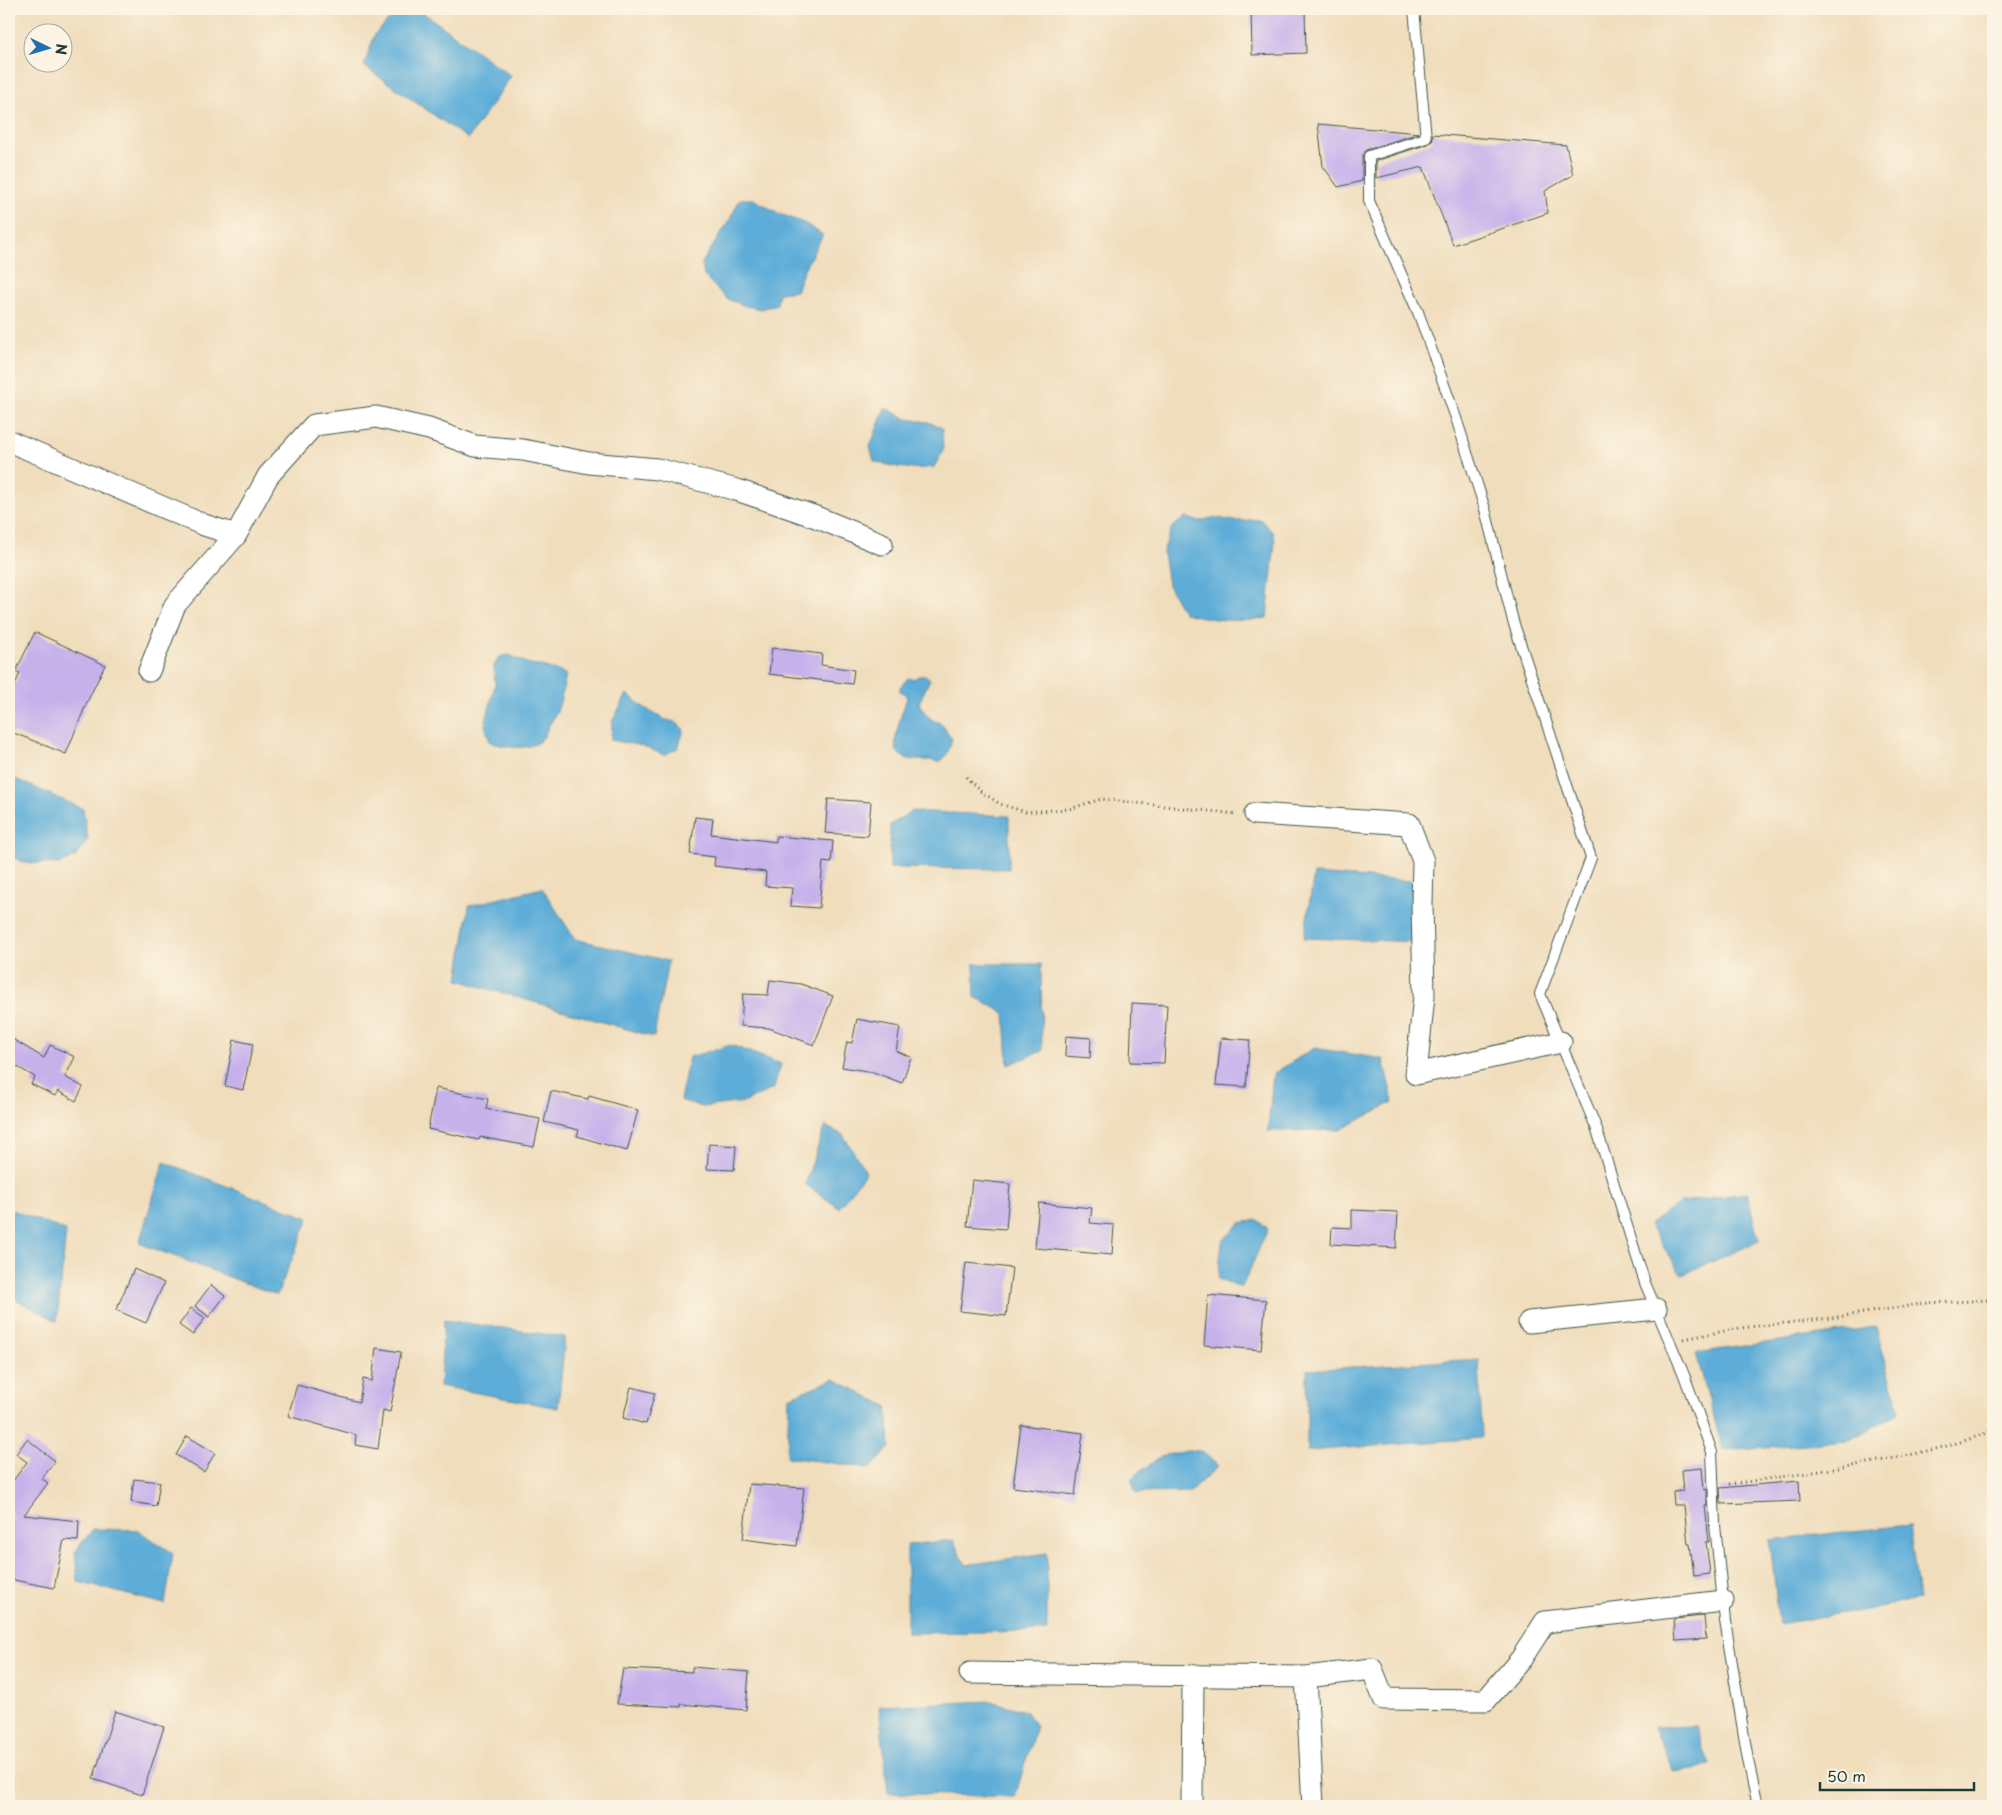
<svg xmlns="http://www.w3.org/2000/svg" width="2002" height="1815" viewBox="0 0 2002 1815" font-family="'Playpen Sans',sans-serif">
  <rect width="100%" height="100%" fill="#fcf5e5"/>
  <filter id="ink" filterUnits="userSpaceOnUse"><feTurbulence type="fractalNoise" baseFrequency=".02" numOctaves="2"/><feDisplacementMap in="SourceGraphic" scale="10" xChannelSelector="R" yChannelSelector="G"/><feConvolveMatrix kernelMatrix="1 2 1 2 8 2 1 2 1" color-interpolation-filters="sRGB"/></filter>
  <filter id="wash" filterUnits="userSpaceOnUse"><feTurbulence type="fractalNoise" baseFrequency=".0096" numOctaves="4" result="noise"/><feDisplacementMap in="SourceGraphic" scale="20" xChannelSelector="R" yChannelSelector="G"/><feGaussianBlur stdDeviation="1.12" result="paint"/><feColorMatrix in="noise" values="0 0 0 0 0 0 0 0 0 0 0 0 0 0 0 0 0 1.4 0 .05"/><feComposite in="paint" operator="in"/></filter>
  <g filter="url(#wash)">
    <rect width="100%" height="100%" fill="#f0ddbc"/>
    <!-- water -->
    <path fill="#5dadd8" stroke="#3e7586" d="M400,9H418L511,76L468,139L364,66L375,34Z
      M740,199H753L780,214L804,223L823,235L804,269L796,291L779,293L777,304L761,309L746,306L727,299L704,276L702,263L729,221Z
      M885,408L907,419L928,422L942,428L943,451L934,467C913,470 895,468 874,461L870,447Z
      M1186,517L1199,522C1217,514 1220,520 1236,521C1246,521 1251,519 1261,520L1273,533L1275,541L1267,618C1237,623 1214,620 1184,613L1168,585L1163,552L1172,527Z
      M509,655L529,664L539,665L566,674C562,693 561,709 549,725C546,729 546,736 542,739C530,752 505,747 490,742L485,725L495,685L494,666L499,657Z
      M919,676H926L930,679L919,703C924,713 930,721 941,723L952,739C950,746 948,756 942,760C938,763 935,761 930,760C920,760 899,762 896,748C893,737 903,710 907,698L904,693L900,691V687L908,678L913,679Z
      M627,694C638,703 648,711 660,717C672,724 673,717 684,730L678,748L664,755L643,746L611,740L612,722Z
      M9,776L83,809L88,839L75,857L61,864L25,863L9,855Z
      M912,811L1009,816V869L890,868V825Z
      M1314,874L1423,882V942L1304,938Z
      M542,888L575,939L668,961L654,1037L458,980L469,906Z
      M974,964H1041L1042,1051L1008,1065L1005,1013L975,997Z
      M731,1045L781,1064L774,1088L745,1102L702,1107L680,1100L689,1057Z
      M1314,1048L1383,1059L1393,1102L1340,1130L1268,1131L1273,1074Z
      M825,1126L843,1135L866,1172L839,1208L805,1184Z
      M164,1162L309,1218L277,1295L139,1243Z
      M1747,1193L1759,1241L1682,1275L1649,1225L1681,1202Z
      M9,1209L66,1231L57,1321L9,1296Z
      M1258,1220L1268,1229L1242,1287L1218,1279L1222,1242L1240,1223Z
      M444,1320L565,1337L558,1408L440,1386Z
      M1876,1327L1900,1412L1847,1441L1723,1450L1696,1353Z
      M1479,1359L1482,1438L1307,1451V1370Z
      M834,1379L887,1406L890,1448L871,1468L787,1457L789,1397Z
      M1193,1450L1203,1452L1218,1466L1190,1492L1136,1493L1131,1479L1161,1456Z
      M1909,1525L1919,1600L1779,1624L1770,1540Z
      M93,1529L137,1530L173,1553L165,1604L78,1582L75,1552Z
      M953,1540L966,1565L1047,1553V1631L907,1633V1545Z
      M991,1701L1025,1711L1036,1726L1015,1797L888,1793L879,1706Z
      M1695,1726L1710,1766L1674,1772L1654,1727Z"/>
    <g id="blocks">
      <!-- building -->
      <path fill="#c6b1eb" d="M1251,9H1305L1306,53L1252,55Z
        M1318,124L1419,133L1366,150L1362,156V181L1338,187L1323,166Z
        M1432,134L1566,145L1573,175L1545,191L1548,213L1453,245L1423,167L1376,178V161L1428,144L1433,140Z
        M35,632L105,665L87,702L66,754L9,731V699L20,673L16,671Z
        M772,648L822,654L821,665L854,670L852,684L769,674Z
        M828,799L871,802L868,836L825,833Z
        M695,817L713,819L711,834L776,842V836L833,841L831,863L823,862L819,908L790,906L792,888L765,886L766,872L714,866L715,857L690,854Z
        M770,980L801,984L833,996L814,1045L769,1028L741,1026L743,994L768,995Z
        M1132,1003L1167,1005L1164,1063L1130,1062Z
        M857,1019L900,1027L896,1051L911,1057L902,1083L873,1072L842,1067L847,1042L852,1043Z
        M1066,1036L1091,1038L1090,1058L1065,1056Z
        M9,1037L44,1058L50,1045L75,1057L65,1077L83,1087L76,1101L58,1091L55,1096L31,1084L35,1077L9,1062Z
        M1221,1038L1250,1040L1246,1087L1216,1085Z
        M234,1040L253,1044L243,1090L225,1086Z
        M436,1088L488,1099L486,1109L540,1119L534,1147L480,1137L479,1140L428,1129Z
        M551,1091L588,1099L589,1096L638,1110L627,1151L577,1136L579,1130L544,1122Z
        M709,1144L736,1146L734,1170L707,1169Z
        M972,1180L1010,1184L1006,1229L967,1226Z
        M1039,1203L1092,1208L1090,1223L1114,1225L1112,1255L1035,1248Z
        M1352,1210L1398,1212L1396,1248L1331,1244L1332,1227L1352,1228Z
        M966,1263L1012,1268L1006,1316L960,1311Z
        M134,1269L164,1283L146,1323L116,1310Z
        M211,1285L225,1296L209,1317L195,1306Z
        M1208,1295L1266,1300L1261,1350L1204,1345Z
        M191,1308L205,1318L193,1335L179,1325Z
        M376,1348L401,1352L390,1412L383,1410L378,1449L355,1445L356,1435L288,1416L297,1385L359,1402L363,1379L372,1381Z
        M631,1387L655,1393L646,1424L623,1418Z
        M1021,1425L1083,1433L1075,1495L1013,1487Z
        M187,1436L215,1453L204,1472L176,1455Z
        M27,1439L55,1461L42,1479L48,1483L24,1515L79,1521L78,1541L64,1540L54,1588L9,1579V1538L13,1515L9,1512V1486L27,1462L16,1454Z
        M1702,1468L1704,1490L1707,1489V1505H1705L1709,1542H1706L1710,1574L1694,1576L1690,1544H1688L1684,1505H1674L1673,1492L1683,1491L1681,1470Z
        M134,1479L160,1482L156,1506L131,1502Z
        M1799,1481L1800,1501L1721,1504L1720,1488Z
        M749,1484L804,1488L797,1546L743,1539Z
        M1704,1616L1706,1639L1676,1641L1674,1619Z
        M692,1667L749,1672L746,1710L681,1704V1707L617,1704L623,1669L692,1672Z
        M115,1711L164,1727L142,1795L93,1779Z"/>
    </g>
  </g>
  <g filter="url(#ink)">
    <use href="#blocks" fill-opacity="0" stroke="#3e5548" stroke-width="1"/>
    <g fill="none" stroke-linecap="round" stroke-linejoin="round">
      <defs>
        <path id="service" d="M1414,9L1426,138L1369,156V201L1418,312L1456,418L1485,509L1513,621L1591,858L1540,994L1596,1127L1645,1283L1684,1375L1712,1452L1715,1525L1725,1621L1748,1760L1758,1806"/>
        <path id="minor" d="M9,441L204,525L236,535
          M149,671L175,605L236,535L268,476L314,425L376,417L429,429L475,446L523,450L589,463L657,469L737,490L816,517L882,544
          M1255,814L1409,824L1423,861L1422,904L1424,996L1416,1074L1561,1042
          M1529,1322L1656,1309
          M970,1673L1306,1677
          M1192,1806L1193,1676
          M1313,1806L1306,1677L1372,1669L1384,1699L1486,1700L1521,1659L1545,1622L1723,1601"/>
      </defs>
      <!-- service casing -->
      <use href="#service" stroke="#3e5548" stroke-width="12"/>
      <!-- minor casing -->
      <use href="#minor" stroke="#3e5548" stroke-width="23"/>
      <!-- path -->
      <path stroke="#3e5548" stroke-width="3" stroke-dasharray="1 4" stroke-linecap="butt" d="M966,777L980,791L1000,804L1026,812L1069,809L1101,799L1236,814
        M1684,1339L1740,1328L1831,1318L1928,1303L1993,1300
        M1729,1484C1776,1478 1822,1471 1868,1463C1910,1455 1954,1447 1993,1430"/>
      <!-- service -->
      <use href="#service" stroke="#fff" stroke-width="10"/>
      <!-- minor -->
      <use href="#minor" stroke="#fff" stroke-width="21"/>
    </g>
  </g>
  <!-- margin -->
  <rect width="2002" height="1815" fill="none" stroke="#fcf5e5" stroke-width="30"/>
  <!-- north arrow -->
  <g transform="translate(48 48) rotate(95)"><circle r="24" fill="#fcf5e5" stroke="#a4ab9e"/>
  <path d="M0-4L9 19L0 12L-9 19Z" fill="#1f6fb2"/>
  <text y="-8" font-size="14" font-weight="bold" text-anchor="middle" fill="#1f3d34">N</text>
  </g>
  <!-- scale -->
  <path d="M1820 1782v8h154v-8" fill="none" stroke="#1f3d34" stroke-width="2.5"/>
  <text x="1827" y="1782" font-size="15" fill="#1f3d34" stroke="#fcf5e5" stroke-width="4" paint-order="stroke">50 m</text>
</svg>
